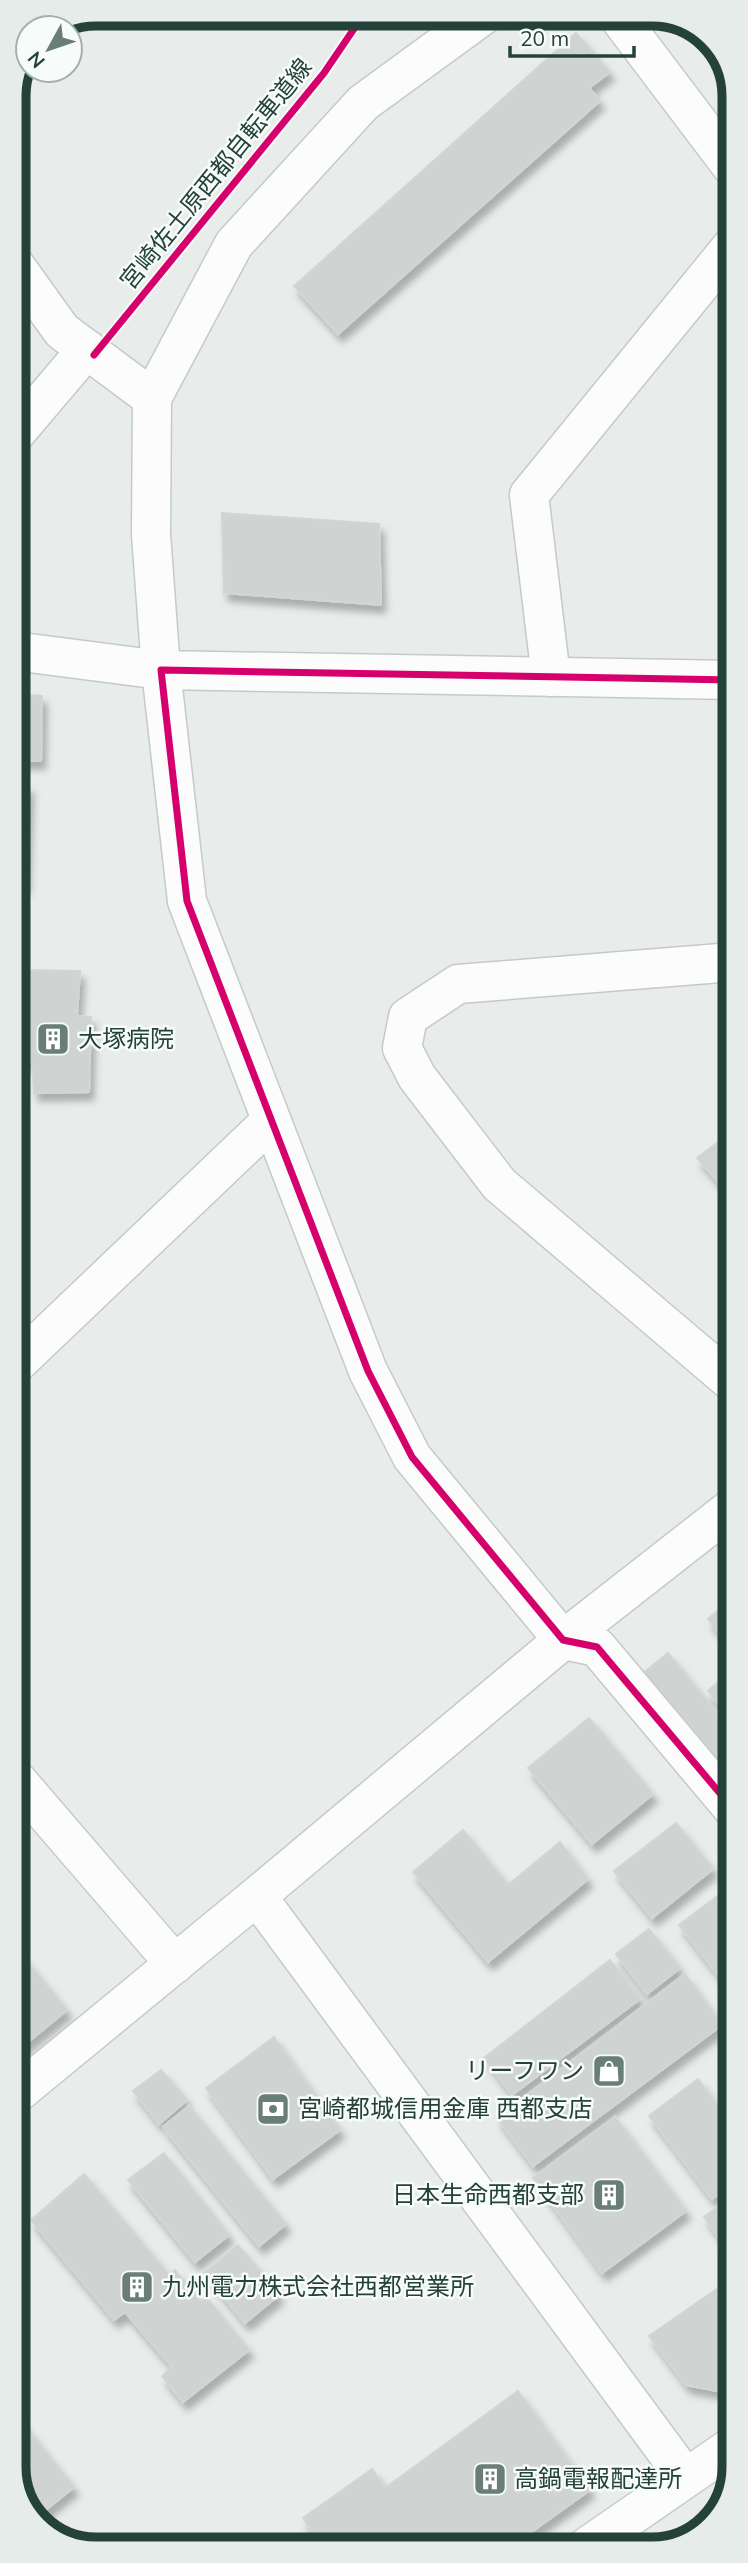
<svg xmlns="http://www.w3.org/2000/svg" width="748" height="2563" viewBox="0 0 748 2563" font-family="Mulish,'Noto Sans JP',sans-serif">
  <defs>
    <filter id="shadow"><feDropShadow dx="4.5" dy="8" stdDeviation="3.5" flood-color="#0004"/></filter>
  </defs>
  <rect width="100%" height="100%" fill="#e8edeb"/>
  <!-- building -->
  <path fill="#cfd4d2" stroke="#d1d6d4" stroke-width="2" filter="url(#shadow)" d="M576,33L610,72L589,88L600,101L338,334L294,286Z
    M222,513L379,524L381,605L224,593Z
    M14,694L42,696L41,761H14Z
    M14,785H29L25,886H15Z
    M21,970L80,971L77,1016L91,1017L89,1092L34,1093L32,1063L15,1060V996L19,997Z
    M733,1131V1199L697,1158Z
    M733,1598V1651L708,1619Z
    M668,1653L733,1733L734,1766L723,1774L641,1675Z
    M733,1669V1723L708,1691Z
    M589,1718L653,1794L592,1844L528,1768Z
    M676,1823L713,1869L652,1918L614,1871Z
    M463,1830L508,1885L560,1842L588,1879L488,1962L413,1872Z
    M732,1885L734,1887V1996L679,1925Z
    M649,1929L680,1968L647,1994L616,1954Z
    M15,1947L67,2010L15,2053Z
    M610,1960L640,1999L512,2095L484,2058Z
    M685,1974L722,2025L533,2166L497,2118Z
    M274,2037L340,2130L273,2179L206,2088Z
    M161,2070L187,2100L159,2124L133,2091Z
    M698,2079L734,2127V2182L712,2199L649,2116Z
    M189,2106L286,2224L259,2246L163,2127Z
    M615,2117L686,2211L602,2273L533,2178Z
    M164,2153L229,2235L195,2262L128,2180Z
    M84,2174L169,2275L175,2270L200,2302L207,2298L249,2350L183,2402L162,2376L172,2367L125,2312L114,2320L31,2220Z
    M734,2195V2258L704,2217Z
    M238,2245L279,2295L245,2323L204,2273Z
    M727,2282L734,2292V2379L717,2391L686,2385L649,2336Z
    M518,2391L590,2490L509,2548H323L303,2518L372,2469L385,2488Z
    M16,2415L74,2487L36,2518L16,2484Z"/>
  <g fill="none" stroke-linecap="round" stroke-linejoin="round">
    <defs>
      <path id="street" d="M617,15L732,167
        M551,677L529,495L732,246
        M733,962L458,984L408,1017L402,1048L417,1077L499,1184L733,1383
        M15,1365L271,1121
        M563,1640L597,1647L734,1810
        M15,1778L175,1964"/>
      <path id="secondary" d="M14,264L62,331L152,398L151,534L161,670L14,651
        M152,398L234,244L363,103L485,14
        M14,435L87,349
        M563,1640L412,1457L368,1371L187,901L161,670L733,680
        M257,1896L685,2477
        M15,2095L257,1896L563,1640L733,1507
        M585,2548L734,2445"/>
    </defs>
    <!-- street casing -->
    <use href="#street" stroke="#c5cac8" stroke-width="41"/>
    <!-- secondary casing -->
    <use href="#secondary" stroke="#c3cbc8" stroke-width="41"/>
    <!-- street -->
    <use href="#street" stroke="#fcfcfc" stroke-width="38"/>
    <!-- secondary -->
    <use href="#secondary" stroke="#fcfcfc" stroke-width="38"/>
    <defs>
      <path id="cycleway" d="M94,355L324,73L364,14
        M733,680L161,670L187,901L368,1371L412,1457L563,1640L597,1647L734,1810"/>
    </defs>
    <!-- cycleway casing -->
    <use href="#cycleway" stroke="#f7fbf9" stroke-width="11"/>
    <!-- cycleway -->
    <use href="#cycleway" stroke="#d6006c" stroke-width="7"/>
  </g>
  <!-- icons -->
  <defs>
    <symbol id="building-square" viewBox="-11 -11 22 22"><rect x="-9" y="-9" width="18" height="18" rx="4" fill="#697e78" stroke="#f7fbf9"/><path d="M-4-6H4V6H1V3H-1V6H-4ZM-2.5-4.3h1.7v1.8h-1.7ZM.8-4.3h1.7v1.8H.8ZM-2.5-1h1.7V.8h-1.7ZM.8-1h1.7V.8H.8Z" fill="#fff"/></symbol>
    <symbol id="shop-square" viewBox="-11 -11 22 22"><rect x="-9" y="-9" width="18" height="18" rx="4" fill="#697e78" stroke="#f7fbf9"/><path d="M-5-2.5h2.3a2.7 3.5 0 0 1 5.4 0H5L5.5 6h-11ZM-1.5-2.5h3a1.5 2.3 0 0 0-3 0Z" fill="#fff"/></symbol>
    <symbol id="bank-square" viewBox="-11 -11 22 22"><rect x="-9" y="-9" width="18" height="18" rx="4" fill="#697e78" stroke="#f7fbf9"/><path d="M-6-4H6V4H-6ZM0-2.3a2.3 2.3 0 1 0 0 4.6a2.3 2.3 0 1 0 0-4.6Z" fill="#fff"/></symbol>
  </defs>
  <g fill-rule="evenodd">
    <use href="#building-square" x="34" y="1020" width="38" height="38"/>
    <use href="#shop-square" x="590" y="2052" width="38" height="38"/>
    <use href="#bank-square" x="254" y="2090" width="38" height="38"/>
    <use href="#building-square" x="590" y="2176" width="38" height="38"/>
    <use href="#building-square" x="118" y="2268" width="38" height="38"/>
    <use href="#building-square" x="471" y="2460" width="38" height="38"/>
  </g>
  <g text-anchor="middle" stroke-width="5" stroke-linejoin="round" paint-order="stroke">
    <!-- street labels -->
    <g font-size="24" fill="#24423a" stroke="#f7fbf9">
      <text transform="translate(216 174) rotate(-51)" y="8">宮崎佐土原西都自転車道線</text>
    </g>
    <!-- poi labels -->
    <g font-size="24" fill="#24423a" stroke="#f7fbf9" text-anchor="start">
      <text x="78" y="1047">大塚病院</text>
      <text x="584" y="2079" text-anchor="end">リーフワン</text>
      <text x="298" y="2117">宮崎都城信用金庫 西都支店</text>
      <text x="584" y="2203" text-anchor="end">日本生命西都支部</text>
      <text x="162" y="2295">九州電力株式会社西都営業所</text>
      <text x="514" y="2487">高鍋電報配達所</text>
    </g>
  </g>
  <!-- crop -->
  <path d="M0 0H748V2563H0ZM96 26H652A70 70 0 0 1 722 96V2467A70 70 0 0 1 652 2537H96A70 70 0 0 1 26 2467V96A70 70 0 0 1 96 26Z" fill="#e6ecea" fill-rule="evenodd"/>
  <path fill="none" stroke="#24423a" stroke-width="9" d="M96 26H652A70 70 0 0 1 722 96V2467A70 70 0 0 1 652 2537H96A70 70 0 0 1 26 2467V96A70 70 0 0 1 96 26Z"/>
  <!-- north arrow -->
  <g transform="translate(49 49) rotate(230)"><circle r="33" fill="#f7fbf9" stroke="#a3b1ad" stroke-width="2"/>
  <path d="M0-5L12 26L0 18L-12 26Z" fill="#697e78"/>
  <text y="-10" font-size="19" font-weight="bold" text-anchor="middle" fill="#24423a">N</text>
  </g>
  <!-- scale -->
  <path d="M510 46v10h124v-10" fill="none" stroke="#24423a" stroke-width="3.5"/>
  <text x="520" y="46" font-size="21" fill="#24423a" stroke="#f7fbf9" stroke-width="5" paint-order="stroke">20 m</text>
</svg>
